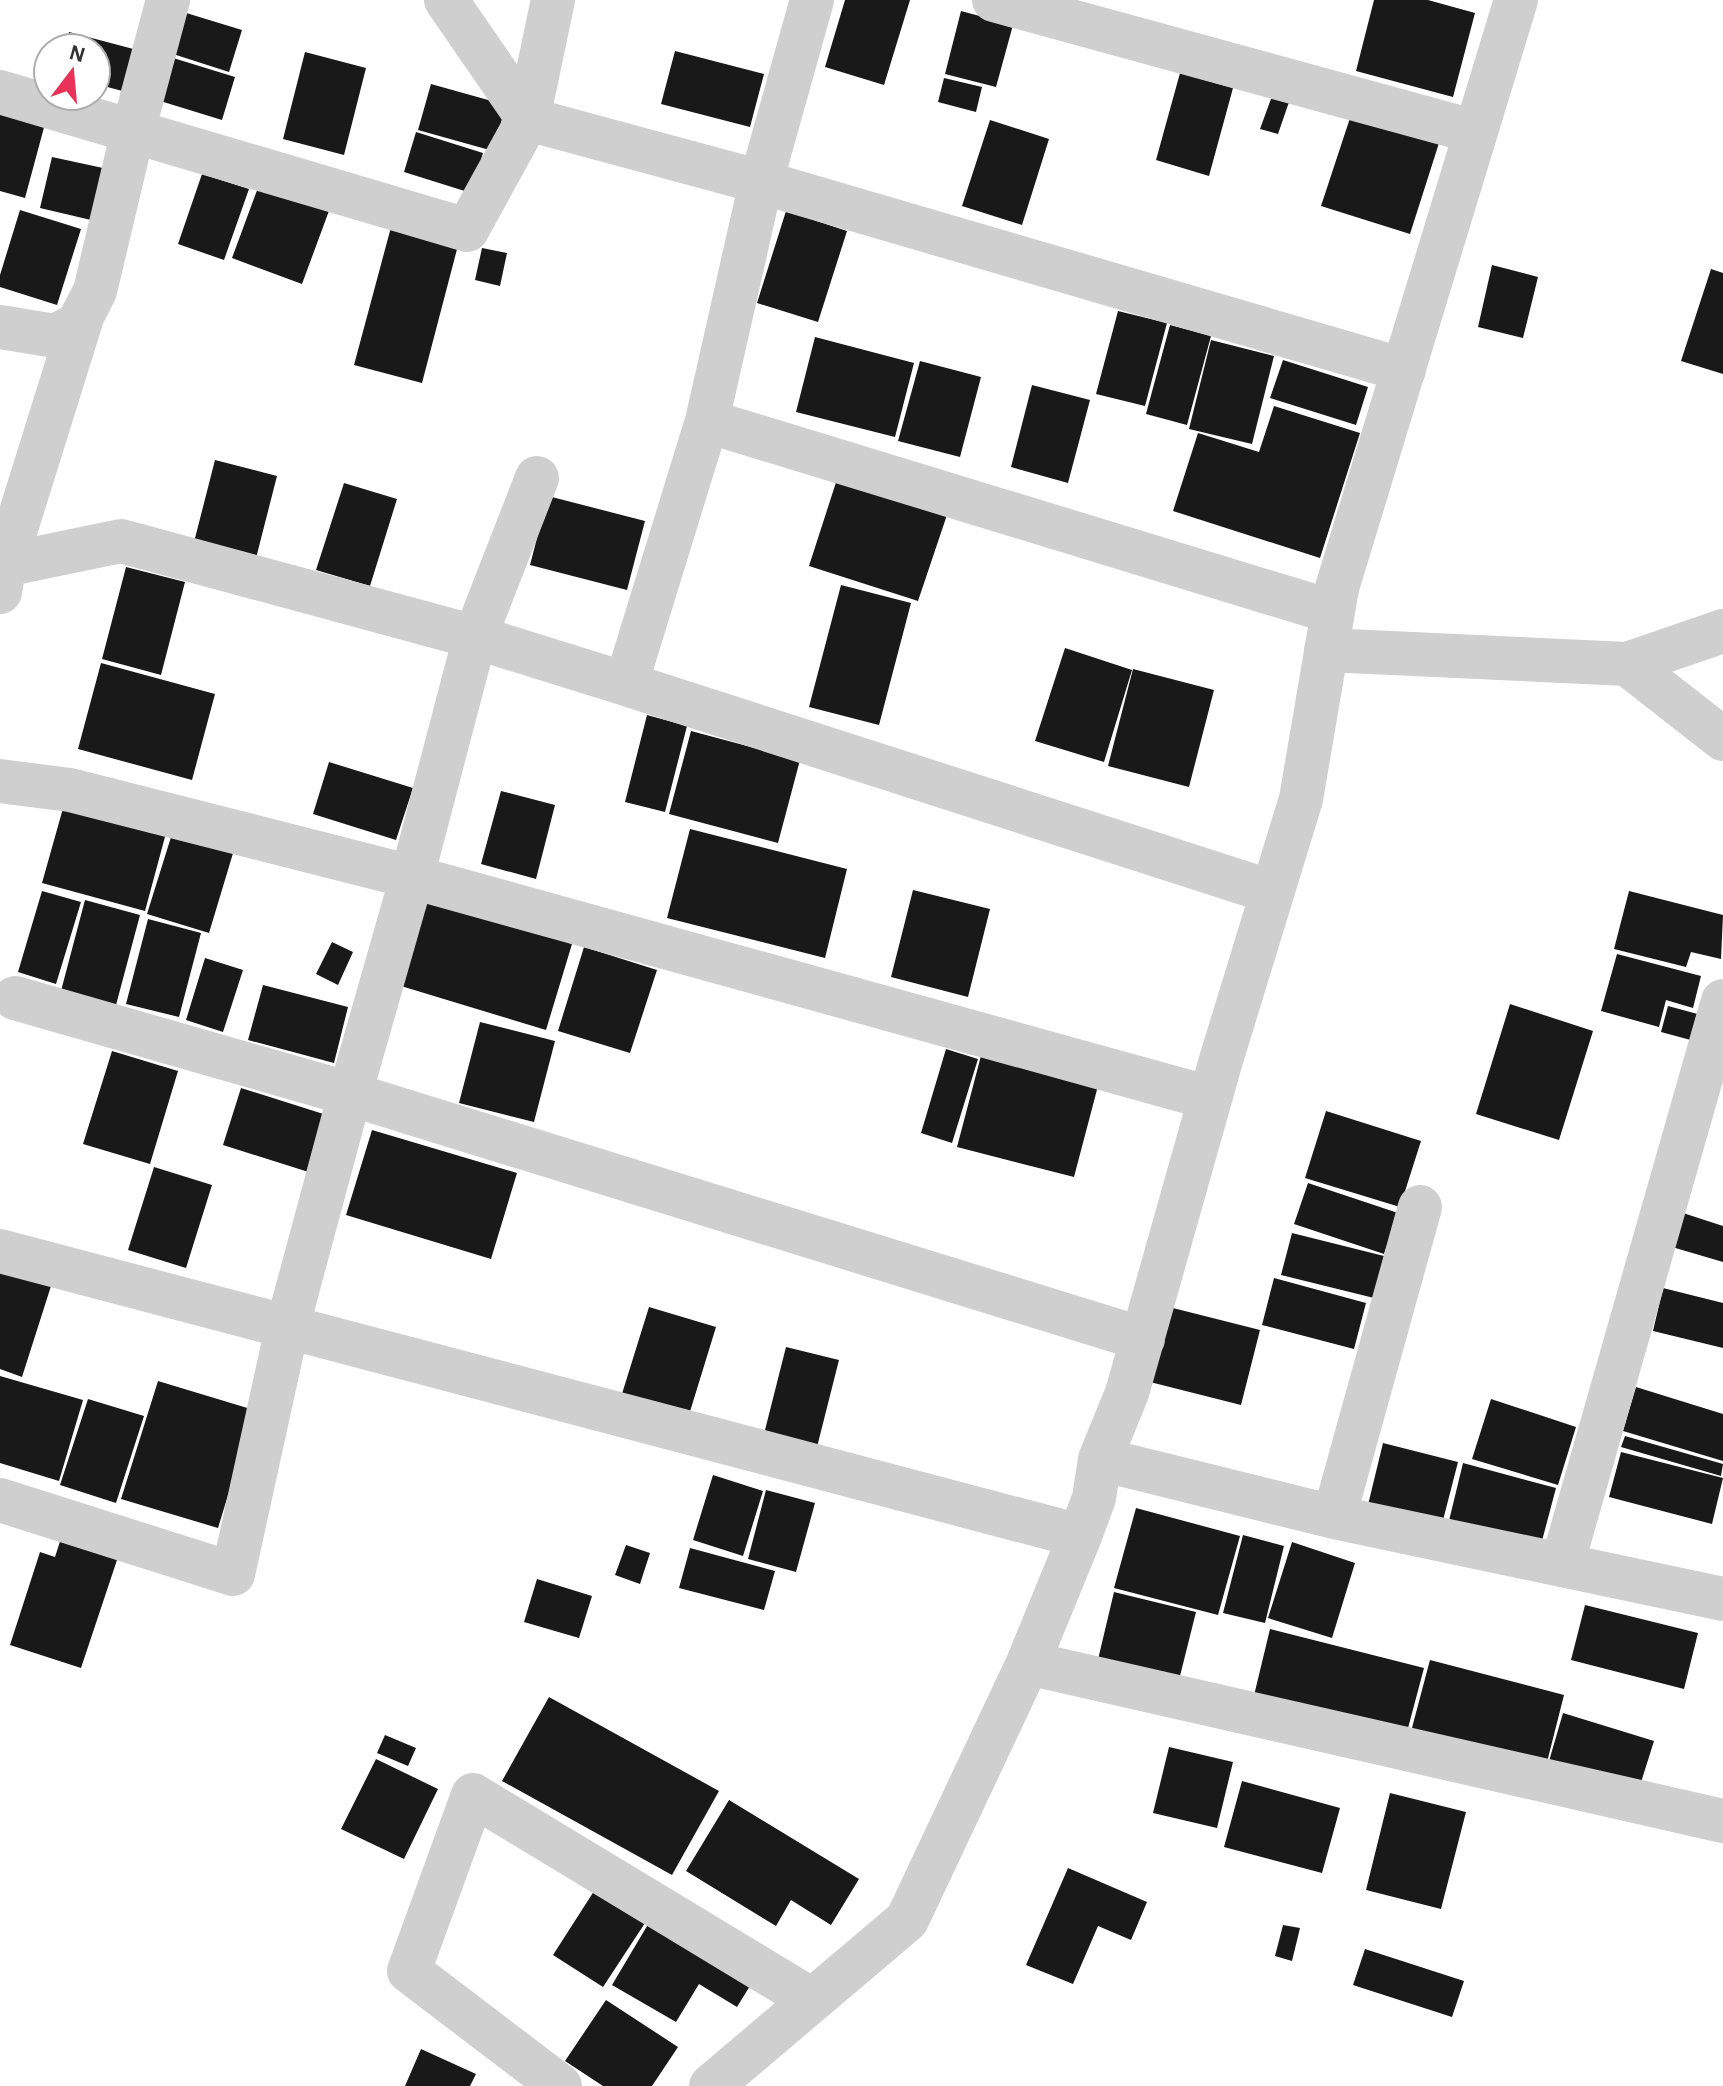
<svg xmlns="http://www.w3.org/2000/svg" width="1723" height="2086" viewBox="0 0 1723 2086" font-family="'Alegreya Sans',sans-serif">
  <rect width="100%" height="100%" fill="#fff"/>
  <!-- building -->
  <path fill="#191919" d="M845,0H910L884,85L825,67Z
    M1374,0H1428L1475,13L1453,97L1356,71Z
    M961,11L1013,25L996,87L945,74Z
    M183,12L242,30L229,72L170,53Z
    M69,32L141,51L130,93L96,84V48H65Z
    M675,51L764,74L750,127L661,104Z
    M305,52L366,68L344,155L283,139Z
    M170,57L235,77L222,120L157,100Z
    M1180,73L1233,88L1209,176L1156,160Z
    M944,78L982,87L976,112L938,102Z
    M431,84L506,105L493,151L418,130Z
    M1272,96L1289,102L1278,134L1260,129Z
    M0,108L46,120L25,198L0,191Z
    M1351,115L1439,143L1410,234L1321,206Z
    M990,120L1049,139L1022,225L962,206Z
    M416,132L483,153L471,193L404,172Z
    M52,157L103,168L91,220L40,208Z
    M202,174L249,189L224,260L178,244Z
    M263,174L333,200L302,284L232,258Z
    M20,210L81,229L57,305L0,287V275Z
    M786,211L847,231L818,322L757,303Z
    M394,216L461,234L422,383L354,365Z
    M482,248L507,253L500,286L475,280Z
    M1492,265L1538,277L1523,338L1478,327Z
    M1711,269L1723,273V374L1681,361Z
    M1118,311L1167,323L1145,406L1096,394Z
    M1170,325L1211,336L1187,425L1146,414Z
    M815,337L914,363L895,437L796,412Z
    M1211,340L1274,356L1252,444L1189,429Z
    M1283,360L1368,387L1356,425L1270,398Z
    M920,361L981,377L960,457L898,441Z
    M1032,385L1090,400L1068,483L1011,467Z
    M1274,406L1360,433L1320,558L1173,511L1198,433L1259,452Z
    M215,460L277,476L254,566L192,550Z
    M839,473L949,509L918,601L809,566Z
    M344,483L397,499L370,586L316,570Z
    M548,496L645,521L627,590L530,565Z
    M126,567L185,582L161,675L102,659Z
    M841,585L911,603L879,725L809,707Z
    M1065,648L1132,670L1104,762L1035,741Z
    M101,663L215,694L192,780L78,749Z
    M1133,669L1214,690L1189,787L1108,766Z
    M647,715L687,726L665,812L625,802Z
    M691,731L800,760L778,843L669,814Z
    M329,762L413,788L396,840L313,814Z
    M501,791L555,805L536,879L481,864Z
    M67,794L169,822L145,911L42,883Z
    M176,821L237,840L209,933L147,914Z
    M690,829L847,869L825,958L667,918Z
    M913,890L990,909L968,997L891,977Z
    M42,891L81,902L56,984L18,972Z
    M1629,891L1723,915L1721,959L1691,952L1686,967L1614,949Z
    M428,894L572,944L546,1030L401,986Z
    M85,900L140,915L112,1020L57,1006Z
    M148,919L201,933L179,1017L126,1004Z
    M332,942L353,952L338,985L316,974Z
    M584,947L657,970L630,1053L558,1031Z
    M1617,954L1701,976L1693,1008L1666,1000L1659,1027L1601,1011Z
    M205,958L243,970L223,1032L186,1020Z
    M263,985L348,1007L334,1063L248,1040Z
    M1510,1004L1593,1031L1559,1140L1476,1114Z
    M1668,1006L1705,1016L1698,1042L1661,1032Z
    M480,1022L555,1041L534,1122L459,1103Z
    M946,1049L978,1059L952,1143L921,1133Z
    M112,1051L178,1071L150,1164L83,1144Z
    M982,1052L1099,1082L1074,1177L957,1147Z
    M241,1088L336,1118L318,1175L223,1145Z
    M1326,1111L1421,1141L1400,1207L1305,1178Z
    M372,1130L517,1173L491,1259L346,1215Z
    M154,1167L212,1185L186,1268L128,1250Z
    M1308,1183L1398,1213L1384,1254L1294,1224Z
    M1683,1213L1723,1226V1262L1672,1247Z
    M1292,1233L1384,1256L1374,1298L1281,1275Z
    M0,1271L51,1286L22,1377L0,1369Z
    M1274,1278L1366,1303L1354,1349L1262,1325Z
    M1663,1288L1723,1303V1348L1653,1331Z
    M1165,1306L1260,1330L1241,1405L1146,1381Z
    M649,1307L716,1327L688,1418L621,1397Z
    M786,1347L839,1360L816,1451L763,1438Z
    M0,1376L83,1400L59,1481L0,1463Z
    M158,1381L254,1410L218,1528L121,1499Z
    M1636,1387L1723,1414V1461L1623,1431Z
    M88,1399L144,1416L116,1503L60,1485Z
    M1491,1399L1576,1427L1558,1485L1472,1459Z
    M1625,1436L1723,1464L1721,1476L1621,1447Z
    M1383,1443L1458,1462L1441,1528L1367,1509Z
    M1621,1452L1723,1478L1712,1524L1609,1497Z
    M1463,1463L1556,1488L1539,1552L1447,1529Z
    M713,1475L763,1491L743,1556L693,1540Z
    M766,1490L815,1503L796,1572L748,1559Z
    M1136,1508L1240,1536L1218,1615L1114,1588Z
    M64,1529L121,1548L81,1668L10,1645L40,1552L55,1557Z
    M1243,1535L1284,1546L1265,1623L1223,1613Z
    M1292,1542L1355,1563L1332,1638L1268,1618Z
    M626,1545L650,1553L640,1584L615,1575Z
    M690,1548L775,1571L764,1610L679,1588Z
    M537,1579L592,1596L579,1638L524,1622Z
    M1114,1592L1196,1612L1177,1688L1096,1668Z
    M1585,1605L1698,1633L1684,1689L1571,1660Z
    M1270,1629L1424,1668L1403,1747L1251,1708Z
    M1430,1660L1564,1695L1544,1774L1409,1739Z
    M549,1697L719,1791L672,1875L502,1781Z
    M1563,1713L1654,1741L1637,1795L1547,1768Z
    M385,1735L416,1748L408,1766L377,1753Z
    M1169,1747L1233,1762L1217,1828L1153,1813Z
    M376,1759L438,1789L404,1859L341,1829Z
    M1242,1781L1340,1808L1322,1873L1224,1847Z
    M1390,1793L1466,1812L1441,1909L1366,1890Z
    M729,1800L859,1879L831,1925L791,1900L776,1926L686,1871Z
    M1068,1868L1147,1902L1131,1940L1098,1926L1073,1984L1026,1965Z
    M596,1888L647,1920L603,1987L553,1955Z
    M650,1921L753,1981L737,2007L699,1984L676,2022L612,1985Z
    M1283,1925L1300,1928L1292,1961L1275,1956Z
    M1365,1949L1464,1981L1452,2017L1353,1985Z
    M606,2000L678,2047L652,2086H603L565,2061Z
    M421,2049L476,2074L470,2086H405Z"/>
  <g fill="none" stroke-linecap="round" stroke-linejoin="round">
    <!-- minor -->
    <path stroke="#cfcfcf" stroke-width="44" d="M446,0L528,119L761,182L1404,370
      M812,0L761,182L707,421L1333,612
      M994,0L1476,132
      M0,92L467,230L528,119L553,0
      M0,327L55,336L78,324L95,291L133,131L168,0
      M707,421L626,684L1272,892
      M0,566L121,541L475,637L537,478
      M0,592L4,567L83,314
      M1326,650L1627,664L1723,631
      M1627,664L1723,739
      M0,781L70,790L412,877L1210,1098
      M15,998L350,1094L412,877L475,637L626,684
      M0,1251L1080,1536
      M1100,1459L1334,1517L1723,1599
      M0,1500L233,1574L287,1328L350,1094L1143,1339
      M1334,1517L1420,1207
      M1562,1565L1723,1001
      M1028,1663L1723,1821
      M560,2086L409,1971L473,1795L812,2000
      M711,2086L907,1920L1028,1663L1080,1536L1094,1498L1100,1459L1127,1393L1221,1060L1301,799L1337,588L1516,0"/>
  </g>
  <!-- north arrow -->
  <g transform="translate(72 72) rotate(16)"><circle r="38" fill="#ffffff" stroke="#adadad" stroke-width="2"/>
  <path d="M0-6L14 30L0 20L-14 30Z" fill="#ea3258"/>
  <text y="-12" font-size="22" font-weight="bold" text-anchor="middle" fill="#323232">N</text>
  </g>
</svg>
